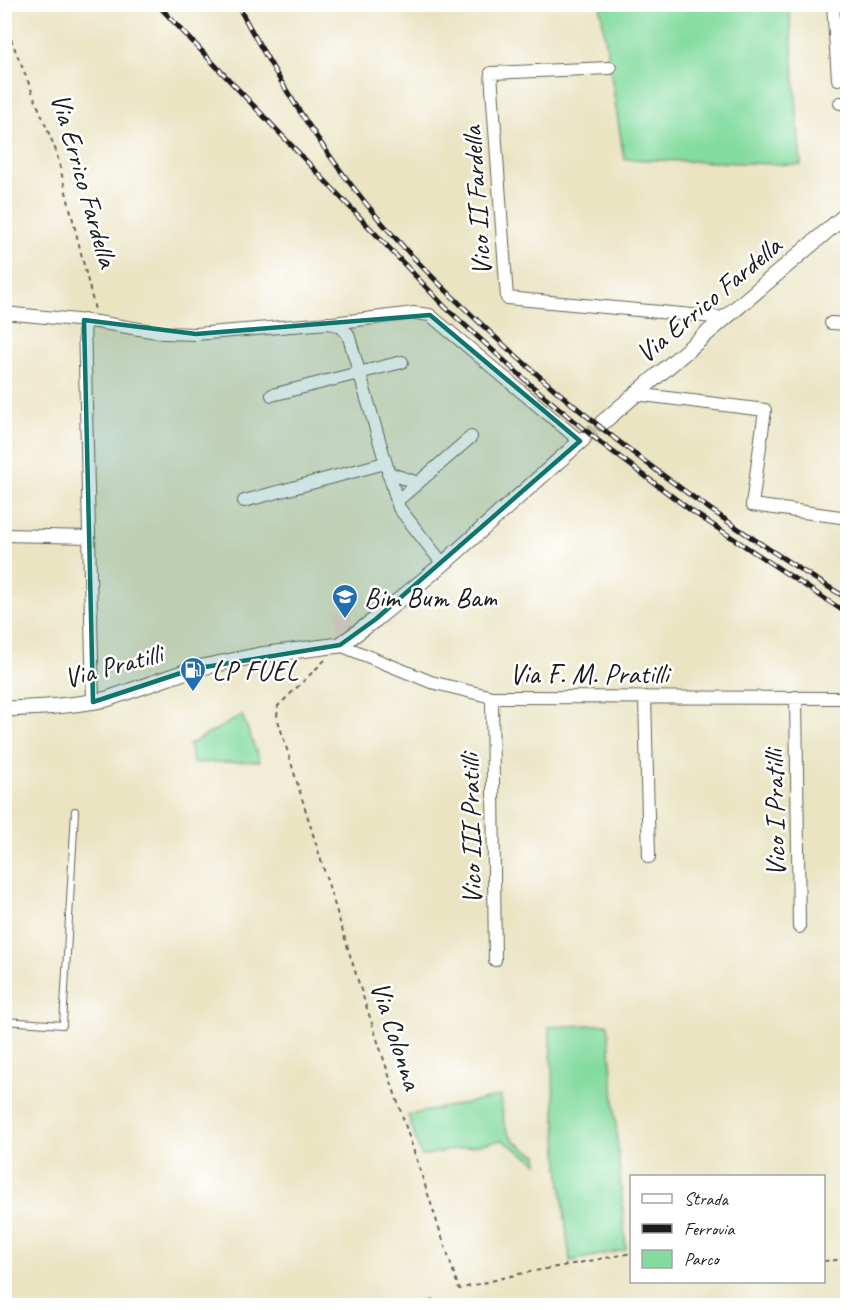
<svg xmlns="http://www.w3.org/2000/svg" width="852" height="1310" viewBox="0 0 852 1310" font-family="Caveat,sans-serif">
  <rect width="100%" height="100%" fill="#fff"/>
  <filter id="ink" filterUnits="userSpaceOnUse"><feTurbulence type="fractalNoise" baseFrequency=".0167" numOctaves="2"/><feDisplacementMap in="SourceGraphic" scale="12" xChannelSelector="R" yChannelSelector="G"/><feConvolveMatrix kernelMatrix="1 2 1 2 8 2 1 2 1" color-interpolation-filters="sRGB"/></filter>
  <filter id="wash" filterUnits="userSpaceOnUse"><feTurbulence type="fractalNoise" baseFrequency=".008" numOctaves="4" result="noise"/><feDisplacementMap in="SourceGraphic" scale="24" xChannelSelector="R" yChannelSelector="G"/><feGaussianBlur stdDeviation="1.35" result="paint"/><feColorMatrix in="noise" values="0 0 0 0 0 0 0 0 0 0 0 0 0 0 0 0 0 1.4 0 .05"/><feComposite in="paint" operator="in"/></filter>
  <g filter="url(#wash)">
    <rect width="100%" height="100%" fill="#eae4c3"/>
    <!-- built -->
    <path fill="#f7d1c7" d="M337,609H353V630L337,636Z"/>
    <!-- green -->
    <path fill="#84db9f" stroke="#507c5e" stroke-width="1.5" d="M600,5H789L801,165L624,159Z
      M242,715L260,761L193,763L189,745Z
      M608,1024L626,1250L570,1261L559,1166L549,1027Z
      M501,1096C504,1131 504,1138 537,1155L538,1163L502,1140L421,1156L408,1115Z"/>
  </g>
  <g filter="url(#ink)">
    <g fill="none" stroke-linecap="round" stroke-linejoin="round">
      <!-- tertiary-tunnel -->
      <path stroke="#c1bca2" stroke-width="15" stroke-dasharray="15 8" stroke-linecap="butt" d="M583,439L602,423"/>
      <defs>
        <path id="service" d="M4,1021L63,1025L75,811"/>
        <path id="minor" d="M833,4L838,79
          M610,68L491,73L507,298L725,318
          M840,103H848
          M4,313L97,322L163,333L196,334L329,323L339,325L348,334L399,508L443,564
          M84,320L93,702
          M333,323L414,313L430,315L580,441
          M831,323L848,324
          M635,394L765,410L752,505L848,518
          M272,395L402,362
          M388,473L418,483
          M244,501L385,463
          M397,501L471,437
          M4,535L89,537
          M340,645L431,682L492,697L848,698
          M492,697L495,960
          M645,697L649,857
          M796,697L799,927"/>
        <path id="tertiary" d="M602,423L848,213
          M4,709C40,708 73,706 107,699L193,669L260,655L340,645L376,619L443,564L583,439"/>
      </defs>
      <!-- service casing -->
      <use href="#service" stroke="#646256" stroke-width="8"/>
      <!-- minor casing -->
      <use href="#minor" stroke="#646256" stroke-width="14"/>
      <!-- tertiary casing -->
      <use href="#tertiary" stroke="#646256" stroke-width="17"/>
      <!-- path -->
      <path stroke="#646256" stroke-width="2" stroke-dasharray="4.5 4.5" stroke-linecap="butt" d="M4,22L56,151L95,310
        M325,660L278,706L277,717L359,984L459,1289L519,1274L632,1253
        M824,1261L848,1259
        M423,1306L433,1299"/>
      <!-- service -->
      <use href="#service" stroke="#fff" stroke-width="6"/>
      <!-- minor -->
      <use href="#minor" stroke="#fff" stroke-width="12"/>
      <!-- tertiary -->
      <use href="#tertiary" stroke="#fff" stroke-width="15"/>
      <defs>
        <path id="rail" d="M157,4L445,307L533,387L601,443L693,512L848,614
          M237,4C275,75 317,144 368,206C406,253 450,295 494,336C602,435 722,523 848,599"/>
      </defs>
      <!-- rail casing -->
      <use href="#rail" stroke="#1c1c1c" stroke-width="5"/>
      <!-- rail -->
      <use href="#rail" stroke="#fff" stroke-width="3" stroke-dasharray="9" stroke-linecap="butt"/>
    </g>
  </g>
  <!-- marked area -->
  <path fill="#0f766e" fill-opacity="0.2" stroke="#0f766e" stroke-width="4.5" stroke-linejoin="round" d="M430,315L580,441L376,619L340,645L193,669L93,702L84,320L196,334Z"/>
  <!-- icons -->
  <defs>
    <symbol id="school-pin" viewBox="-11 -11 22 30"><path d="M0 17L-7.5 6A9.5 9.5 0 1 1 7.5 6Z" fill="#1f6fb2" stroke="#fff"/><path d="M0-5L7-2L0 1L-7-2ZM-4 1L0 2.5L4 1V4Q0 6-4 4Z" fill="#fff"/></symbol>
    <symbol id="fuel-pin" viewBox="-11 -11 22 30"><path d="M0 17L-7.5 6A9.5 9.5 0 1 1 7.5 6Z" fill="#1f6fb2" stroke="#fff"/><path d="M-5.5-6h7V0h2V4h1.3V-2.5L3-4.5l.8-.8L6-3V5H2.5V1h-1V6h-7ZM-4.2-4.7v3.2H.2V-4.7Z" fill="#fff"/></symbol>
  </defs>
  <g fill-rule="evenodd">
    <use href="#school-pin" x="330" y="582" width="30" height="40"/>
    <use href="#fuel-pin" x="178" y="655" width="30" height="40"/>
  </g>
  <g text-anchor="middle" stroke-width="5" stroke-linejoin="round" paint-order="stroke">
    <!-- street labels -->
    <g font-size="28" fill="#1c1c1c" stroke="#fff">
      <text transform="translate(85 180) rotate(74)" y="10">Via Errico Fardella</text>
      <text transform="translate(476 201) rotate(-94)" y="10">Vico II Fardella</text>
      <text transform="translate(708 299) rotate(-40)" y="10">Via Errico Fardella</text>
      <text transform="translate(113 665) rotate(-15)" y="10">Via Pratilli</text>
      <text x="589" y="683">Via F. M. Pratilli</text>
      <text transform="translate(774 813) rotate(-91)" y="10">Vico I Pratilli</text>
      <text transform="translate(470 829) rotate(-91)" y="10">Vico III Pratilli</text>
      <text transform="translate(397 1035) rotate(72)" y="10">Via Colonna</text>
    </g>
    <!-- poi labels -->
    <g font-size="28" fill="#1c1c1c" stroke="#fff" text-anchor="start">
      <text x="364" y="607">Bim Bum Bam</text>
      <text x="212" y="680">LP FUEL</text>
    </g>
  </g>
  <!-- margin -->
  <rect width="852" height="1310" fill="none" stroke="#fff" stroke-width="24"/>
  <!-- legend -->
  <rect x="630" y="1175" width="195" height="108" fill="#ffffff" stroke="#a4a4a4" stroke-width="1.5"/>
  <rect x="642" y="1194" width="30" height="9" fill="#ffffff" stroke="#a4a4a4" stroke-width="1.5"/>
  <text x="684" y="1205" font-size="18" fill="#1c1c1c">Strada</text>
  <rect x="642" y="1224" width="30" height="9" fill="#1c1c1c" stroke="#a4a4a4" stroke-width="1.5"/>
  <text x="684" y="1235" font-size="18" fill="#1c1c1c">Ferrovia</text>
  <rect x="642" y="1250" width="30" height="18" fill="#84db9f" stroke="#a4a4a4" stroke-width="1.5"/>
  <text x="684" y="1265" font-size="18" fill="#1c1c1c">Parco</text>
</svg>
